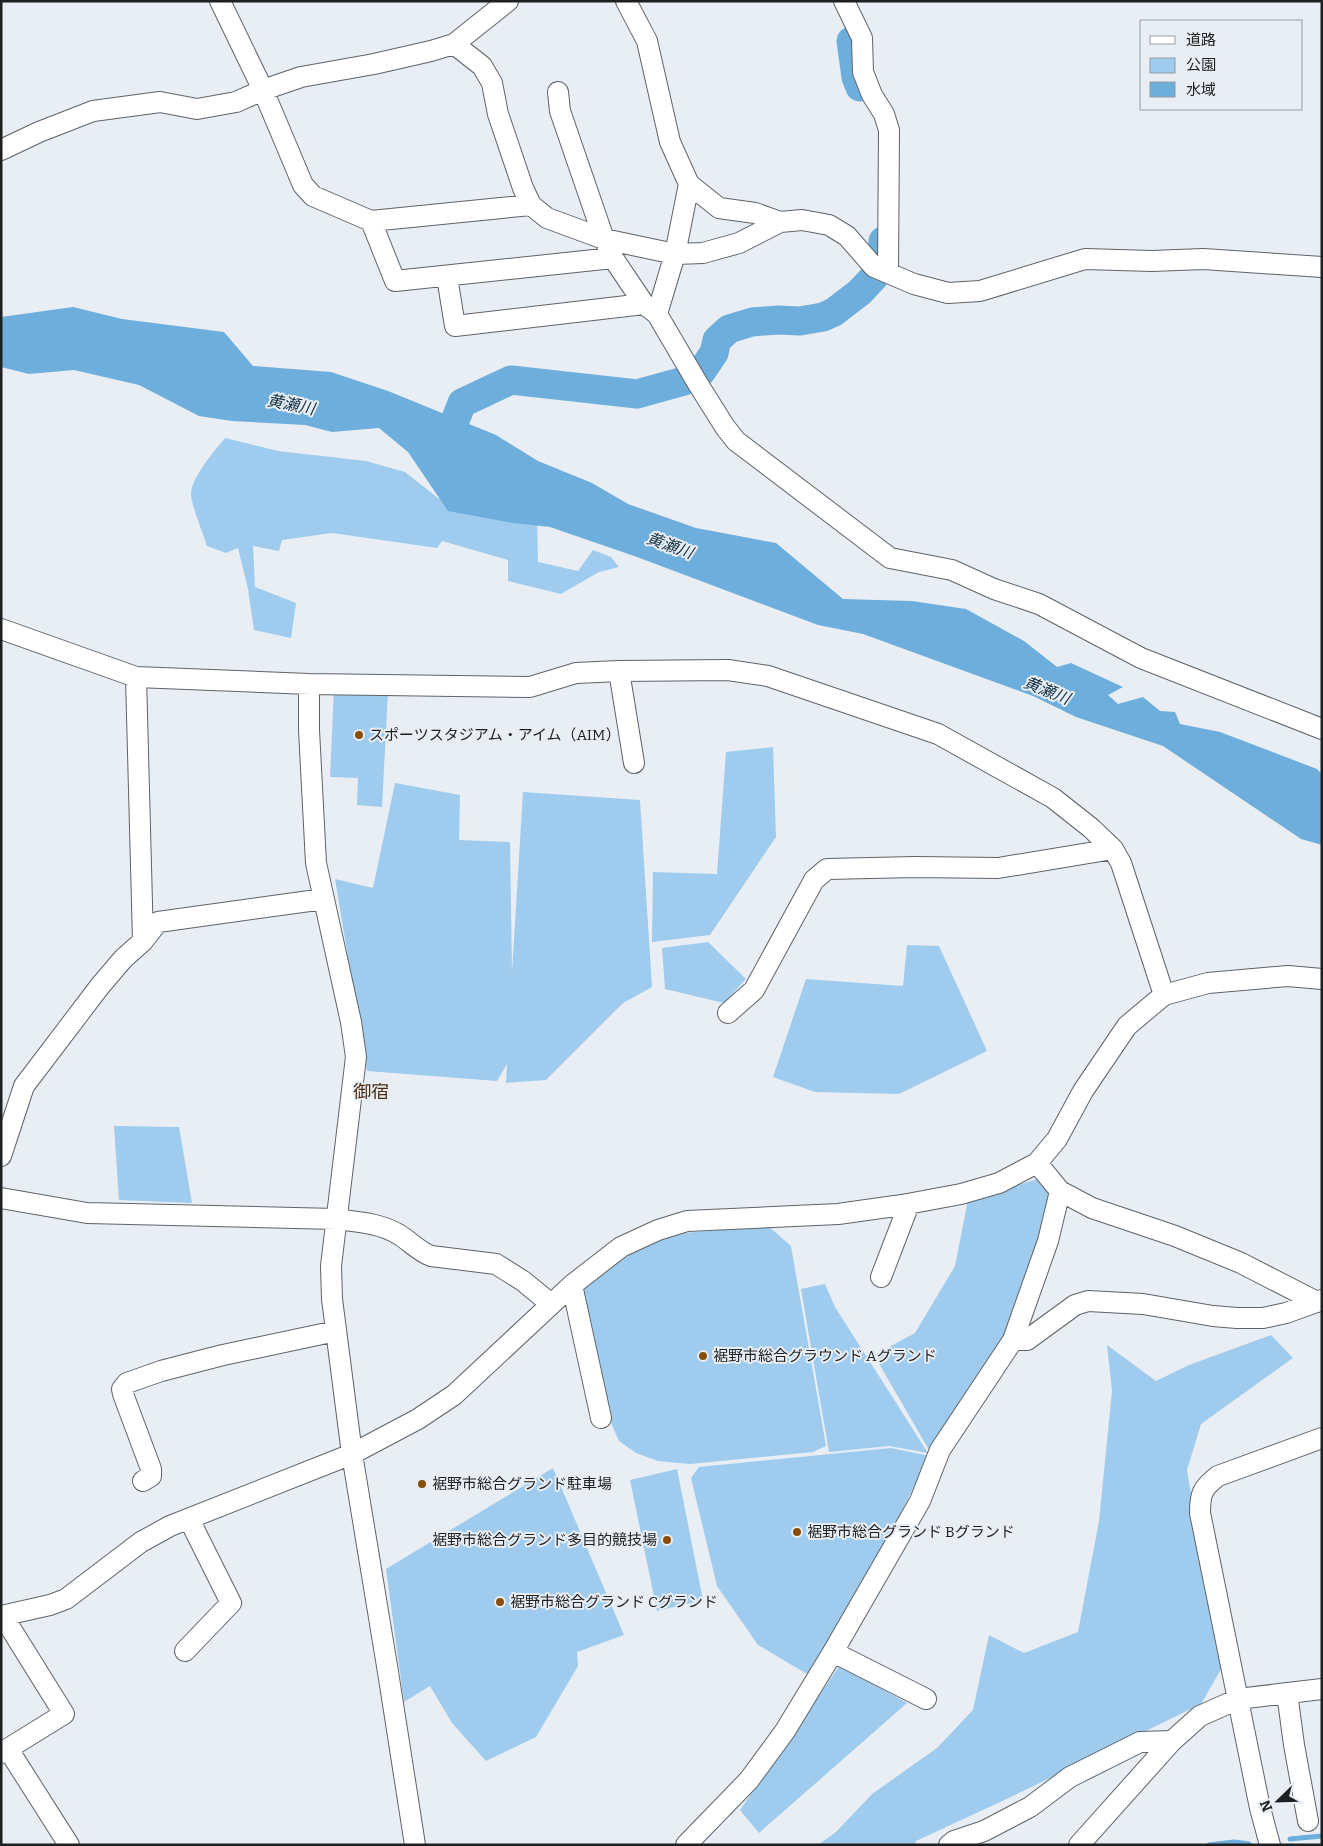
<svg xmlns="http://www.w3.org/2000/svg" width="1323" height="1846" viewBox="0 0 1323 1846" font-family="Bitter,'Noto Sans JP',serif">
  <rect width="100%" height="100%" fill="#e8eef3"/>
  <!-- green -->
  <path fill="#9fccee" d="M225,438L278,451L366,461L405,472L438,498L537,518L538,562L578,571L593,550L611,557L619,567L599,572L561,594L508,581V560L442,541L437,548L332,533L282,540L279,551L253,546L255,587L296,603L291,638L254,630L248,589L238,548L226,553L207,546C204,536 191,504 191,494C191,478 215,450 225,438Z
    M334,689L388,692L382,807L357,805L358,778L330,777Z
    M773,747L776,837L710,935L652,942L653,872L717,874L726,752Z
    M395,783L460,795L459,840L510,842L512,972L523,792L640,800L652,987L623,1003L546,1080L506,1083L507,1064L497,1081L367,1071L335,879L373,888Z
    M708,942L746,979L724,1003L665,989L662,948Z
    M907,945L939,946L987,1051L899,1094L815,1092L773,1077L806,979L903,986Z
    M114,1126L179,1127L192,1203L119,1200Z
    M1038,1179L1049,1188L1045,1237L1010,1334L929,1450L874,1355L915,1333L955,1266L968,1200Z
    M768,1226L791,1246L826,1446L813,1452L690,1464L658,1461L636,1453L619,1441L611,1423L582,1288L626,1254L672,1234Z
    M825,1284L835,1307L928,1453L889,1446L829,1452L801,1289Z
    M1271,1335L1293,1358L1201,1424L1187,1470L1204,1568L1227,1659L1201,1704L1013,1796L916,1841L915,1845H818L836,1832L872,1794L937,1748L973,1710L989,1635L1024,1653L1078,1632L1099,1521L1112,1391L1107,1345L1156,1381L1189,1365Z
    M891,1448L930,1456L833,1644L807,1674L758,1645L717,1586L691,1478L699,1467Z
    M553,1468L624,1635L577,1652L578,1666L536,1737L486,1761L452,1723L430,1686L404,1702L386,1569Z
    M677,1469L703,1600L657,1611L630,1480Z
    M840,1665L907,1703L759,1833L740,1810Z"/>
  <!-- water -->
  <path fill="#6daedc" d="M73,307L122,319L224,332L253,366L331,372L388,391L496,435L538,461L592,483L628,504L696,528L776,543L843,599L912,601L966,609L1024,641L1057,667L1071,663L1123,687L1108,695L1118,704L1143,697L1160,711L1175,712L1180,724L1220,732L1317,769L1322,774V845L1301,839L1163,746L1076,717L1033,696L863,634L818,625L637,557L550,527L513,523L448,511L408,452L379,428L332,432L305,425L232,421L199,416L139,385L74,370L29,374L1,367V317Z"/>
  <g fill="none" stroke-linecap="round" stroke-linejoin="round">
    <!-- stream -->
    <path stroke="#6daedc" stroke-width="5" d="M1290,1839L1322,1836
      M1209,1845L1234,1842L1249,1844"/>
    <!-- river -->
    <path stroke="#6daedc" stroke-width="29" d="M851,41L856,77L860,87
      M443,451L462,403L511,380L637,394L684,381L701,372L714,353L717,340L729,329L752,322L778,320L800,321L823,317L834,312L860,292L874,277L882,261L883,241"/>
    <defs>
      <path id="minor" d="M220,1L263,90L303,185L313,196L371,221L531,205
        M626,1L647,41L670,142L689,184L719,208L755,213L780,222
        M844,1L862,38L863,72L872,95L884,114L889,130L888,272
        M454,44L482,66L492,83L498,114L523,188L531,205L547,218L604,239L675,254L703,253L739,243L780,222L802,220L829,225L847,236L874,267L914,284L948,293L980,291L1085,259L1152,261L1203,259L1322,267
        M558,92L560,111L604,239L613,258L644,304L657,314L698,384L725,427L736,441L890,558L952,570L994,589L1039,604L1141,658L1322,729
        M1,150L39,132L93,111L160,102L197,109L236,102L263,90L301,77L374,64L431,51L454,44L508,1
        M371,221L395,281L613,258
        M447,277L455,326L644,304
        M657,314L675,254L689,184
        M1,629L136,677L309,684L530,687L576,673L619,671L728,670L768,676L938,734L1053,798L1091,828L1113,849L1121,863L1164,995
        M619,671L634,763
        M136,677L143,941
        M309,684V730L316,863L351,1022L356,1057L331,1266L332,1299L352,1454L388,1672L415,1845
        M728,1013L754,990L814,880L827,869L915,867L998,868L1113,849
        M1,1156L24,1086L100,986L123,959L143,941L158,922L324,899
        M1037,1163L1060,1191L1092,1208L1175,1236L1241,1263L1317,1302
        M1,1198L87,1213L336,1219C357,1222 379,1223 398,1234C410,1241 418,1251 431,1256L496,1264L523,1281L551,1304
        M881,1277L909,1204
        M572,1285L601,1418
        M1013,1340H1027L1075,1305L1088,1301L1143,1304L1213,1316L1237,1318H1263L1286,1313L1322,1300
        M143,1481L151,1476V1469L123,1394L122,1389L127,1383L161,1371L223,1355L336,1331
        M1,1616L50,1605L66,1599L141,1542L170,1526L352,1454L418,1419L454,1395L572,1285L621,1247L658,1230L687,1221L838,1214L902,1205L961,1194L999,1183L1037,1163L1057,1139L1083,1091L1127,1026L1164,995L1208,983L1288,976L1322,979
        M185,1651L231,1603L189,1519
        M833,1652L926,1699
        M1287,1693L1294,1745L1308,1821
        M8,1749L69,1845
        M1,1753L64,1714L3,1616
        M686,1845L749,1780L785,1731L833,1652L920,1501L940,1450L1013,1340L1048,1241L1060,1191
        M949,1845L954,1841L984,1831L1030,1807L1070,1777L1140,1742L1172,1741L1200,1716L1238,1699L1322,1689
        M1079,1845L1172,1741
        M1270,1845L1260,1808L1200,1513C1200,1494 1202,1488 1218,1476L1322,1438"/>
    </defs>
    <!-- minor casing -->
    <use href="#minor" stroke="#5e6367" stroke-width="22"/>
    <!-- minor -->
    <use href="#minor" stroke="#fff" stroke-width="20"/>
  </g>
  <!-- markers -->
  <g fill="#894d0a" stroke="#e8eef3" stroke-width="2">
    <circle cx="359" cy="735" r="5"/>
    <circle cx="703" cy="1356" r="5"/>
    <circle cx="422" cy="1484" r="5"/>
    <circle cx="797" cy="1532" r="5"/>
    <circle cx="667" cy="1540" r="5"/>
    <circle cx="500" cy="1602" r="5"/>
  </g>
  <g text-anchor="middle" stroke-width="4" stroke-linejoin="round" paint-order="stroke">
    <!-- poi labels -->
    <g font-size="15" fill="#1d1f21" stroke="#e8eef3" text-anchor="start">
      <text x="369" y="740">スポーツスタジアム・アイム（AIM）</text>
      <text x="713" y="1361">裾野市総合グラウンド Aグランド</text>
      <text x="432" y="1489">裾野市総合グランド駐車場</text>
      <text x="807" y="1537">裾野市総合グランド Bグランド</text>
      <text x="657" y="1545" text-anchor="end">裾野市総合グランド多目的競技場</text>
      <text x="510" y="1607">裾野市総合グランド Cグランド</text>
    </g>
    <!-- water labels -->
    <g font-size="16" font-style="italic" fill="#133043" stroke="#e8eef3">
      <text transform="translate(291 404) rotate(11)" y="6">黄瀬川</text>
      <text transform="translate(670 545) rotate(20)" y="6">黄瀬川</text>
      <text transform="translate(1047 690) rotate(22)" y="6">黄瀬川</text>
    </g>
    <!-- quarter labels -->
    <g font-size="18" fill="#4b2d11" stroke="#e8eef3">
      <text x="371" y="1098">御宿</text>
    </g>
  </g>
  <!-- border -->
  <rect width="1323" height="1846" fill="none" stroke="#1d1f21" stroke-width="5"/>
  <!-- legend -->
  <rect x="1140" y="20" width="162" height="90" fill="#e8eef3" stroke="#979b9f"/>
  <rect x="1150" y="36" width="25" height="8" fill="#ffffff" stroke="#979b9f"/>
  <text x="1186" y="45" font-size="15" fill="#1d1f21">道路</text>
  <rect x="1150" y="58" width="25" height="15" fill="#9fccee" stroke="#979b9f"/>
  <text x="1186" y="70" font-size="15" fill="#1d1f21">公園</text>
  <rect x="1150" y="82" width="25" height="15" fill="#6daedc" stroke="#979b9f"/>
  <text x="1186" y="95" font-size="15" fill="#1d1f21">水域</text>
  <!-- north arrow -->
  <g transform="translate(1278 1801) rotate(247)" stroke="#e8eef3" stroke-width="4" paint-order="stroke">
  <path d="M0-4L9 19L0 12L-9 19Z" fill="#1d1f21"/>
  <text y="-8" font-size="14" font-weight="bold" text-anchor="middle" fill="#1d1f21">N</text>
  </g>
</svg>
